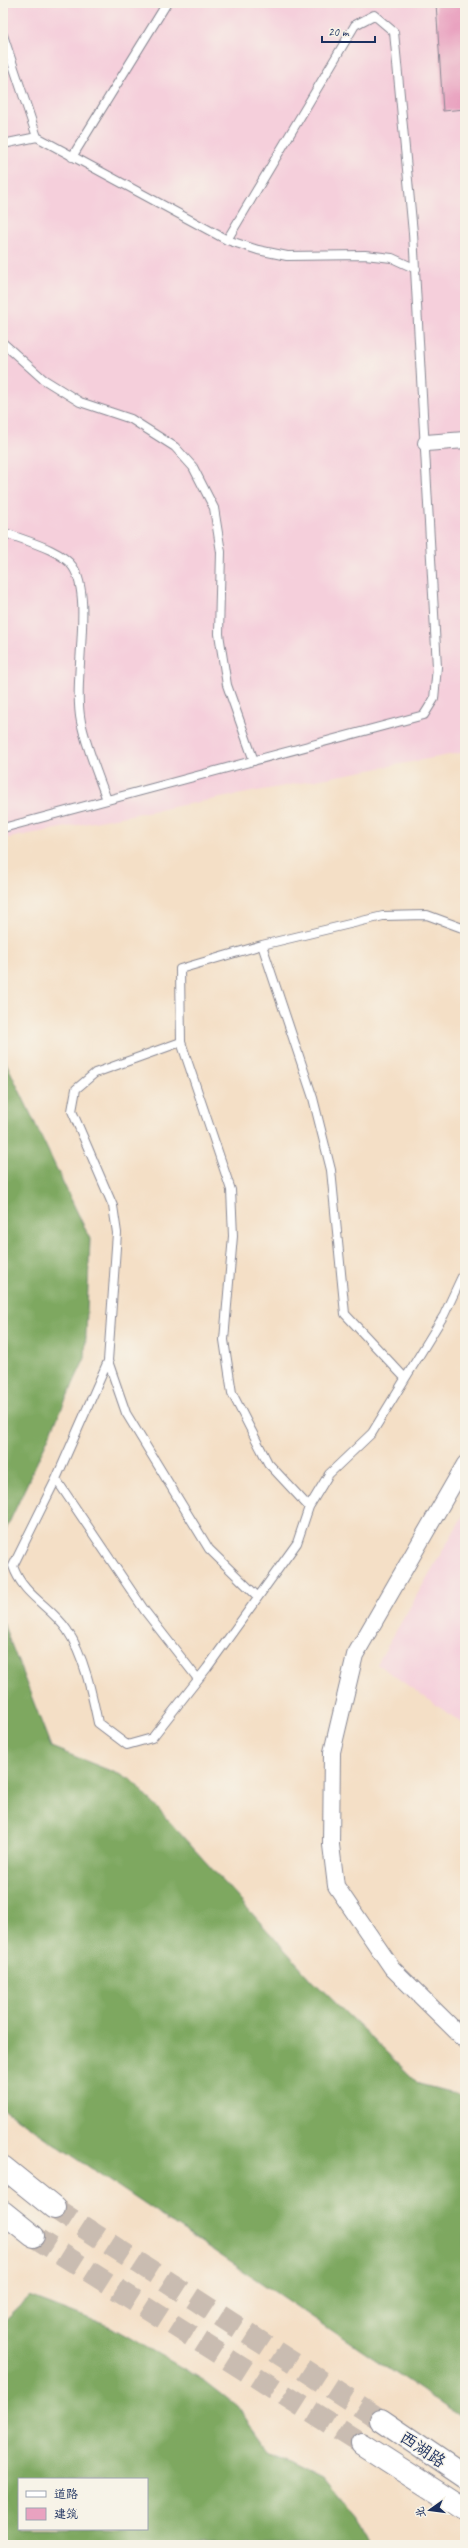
<svg xmlns="http://www.w3.org/2000/svg" width="468" height="2548" viewBox="0 0 468 2548" font-family="Caveat,'LXGW WenKai TC',sans-serif">
  <rect width="100%" height="100%" fill="#f7f3e8"/>
  <filter id="ink" filterUnits="userSpaceOnUse"><feTurbulence type="fractalNoise" baseFrequency=".025" numOctaves="2"/><feDisplacementMap in="SourceGraphic" scale="8" xChannelSelector="R" yChannelSelector="G"/><feConvolveMatrix kernelMatrix="1 2 1 2 8 2 1 2 1" color-interpolation-filters="sRGB"/></filter>
  <filter id="wash" filterUnits="userSpaceOnUse"><feTurbulence type="fractalNoise" baseFrequency=".012" numOctaves="4" result="noise"/><feDisplacementMap in="SourceGraphic" scale="16" xChannelSelector="R" yChannelSelector="G"/><feGaussianBlur stdDeviation="0.9" result="paint"/><feColorMatrix in="noise" values="0 0 0 0 0 0 0 0 0 0 0 0 0 0 0 0 0 1.4 0 .05"/><feComposite in="paint" operator="in"/></filter>
  <g filter="url(#wash)">
    <rect width="100%" height="100%" fill="#f4dfc6"/>
    <!-- built -->
    <path fill="#f5cfdb" d="M3,3H465V752L3,839Z
      M465,1512V1725L377,1664Z"/>
    <!-- forest -->
    <path fill="#7ea860" stroke="#4c6c5f" fill-rule="evenodd" d="M3,1056L90,1239L85,1358L3,1536Z
      M3,1623L51,1747L131,1779L312,1980L419,2084L465,2096V2420L3,2109Z
      M30,2296L111,2327L205,2381L237,2406L268,2450L321,2476L355,2517L369,2545H3V2322ZM19,2479H147V2529H19Z"/>
    <g id="blocks">
      <!-- building -->
      <path fill="#e9a2c0" d="M436,3H465V109L443,111Z"/>
    </g>
  </g>
  <g filter="url(#ink)">
    <use href="#blocks" fill-opacity="0" stroke="#888792" stroke-width="1"/>
    <g fill="none" stroke-linecap="round" stroke-linejoin="round">
      <!-- primary-tunnel -->
      <path stroke="#c9bcb1" stroke-width="22" stroke-dasharray="22 11" stroke-linecap="butt" d="M54,2208L381,2420
        M33,2236L362,2444"/>
      <defs>
        <path id="lane" d="M3,35L37,137L3,144
          M37,137L227,240L258,250L287,256L365,255L392,258L416,269
          M72,157L167,3
          M3,343L43,379L80,402L131,419L175,447L193,467L214,508L221,552L219,634L227,685L254,761
          M3,532C22,540 61,549 73,567C94,599 72,678 81,722C87,749 98,775 107,800
          M3,828L424,715L434,699L437,667L413,233L394,32L374,15L355,25L227,240
          M262,945L180,969L181,1042L231,1190L233,1236L224,1340L232,1393L268,1463L309,1507
          M181,1042L95,1073L76,1089L72,1111L113,1206L117,1233L108,1361L126,1413L209,1549L258,1597
          M108,1361L56,1479L145,1611L198,1679
          M405,1378L345,1314L331,1170L313,1098L262,945L383,916L427,915L465,929
          M56,1479L13,1566C23,1596 51,1606 67,1630C84,1655 92,1694 98,1723L127,1745L152,1738L207,1668L297,1543L309,1507L329,1474L372,1433L444,1315L465,1270"/>
        <path id="street" d="M426,443L465,440
          M465,1464L355,1655L332,1752L331,1845L336,1886L392,1968L465,2040"/>
        <path id="primary" d="M3,2167L54,2208
          M3,2212L33,2236
          M381,2420L465,2477
          M362,2444L465,2510"/>
      </defs>
      <!-- lane casing -->
      <use href="#lane" stroke="#888792" stroke-width="10"/>
      <!-- street casing -->
      <use href="#street" stroke="#888792" stroke-width="18"/>
      <!-- primary casing -->
      <use href="#primary" stroke="#888792" stroke-width="24"/>
      <!-- lane -->
      <use href="#lane" stroke="#fff" stroke-width="8"/>
      <!-- street -->
      <use href="#street" stroke="#fff" stroke-width="16"/>
      <!-- primary -->
      <use href="#primary" stroke="#fff" stroke-width="22"/>
    </g>
  </g>
  <g text-anchor="middle" stroke-width="3" stroke-linejoin="round" paint-order="stroke">
    <!-- street labels -->
    <g font-size="17" fill="#1b2f5e" stroke="#f7f3e8">
      <text transform="translate(423 2449) rotate(34)" y="6">西湖路</text>
    </g>
  </g>
  <!-- margin -->
  <rect width="468" height="2548" fill="none" stroke="#f7f3e8" stroke-width="16"/>
  <!-- legend -->
  <rect x="18" y="2478" width="130" height="52" fill="#f7f3e8" stroke="#9fa5b1"/>
  <rect x="26" y="2491" width="20" height="6" fill="#ffffff" stroke="#9fa5b1"/>
  <text x="54" y="2498" font-size="12" fill="#1b2f5e">道路</text>
  <rect x="26" y="2508" width="20" height="12" fill="#e9a2c0" stroke="#9fa5b1"/>
  <text x="54" y="2518" font-size="12" fill="#1b2f5e">建筑</text>
  <!-- north arrow -->
  <g transform="translate(430 2510) rotate(256)" stroke="#f7f3e8" stroke-width="3" paint-order="stroke">
  <path d="M0-3L7 15L0 10L-7 15Z" fill="#1b2f5e"/>
  <text y="-6" font-size="11" font-weight="bold" text-anchor="middle" fill="#1b2f5e">北</text>
  </g>
  <!-- scale -->
  <path d="M322 36v6h53v-6" fill="none" stroke="#1b2f5e" stroke-width="2"/>
  <text x="328" y="36" font-size="12" fill="#1b2f5e" stroke="#f7f3e8" stroke-width="3" paint-order="stroke">20 m</text>
</svg>
